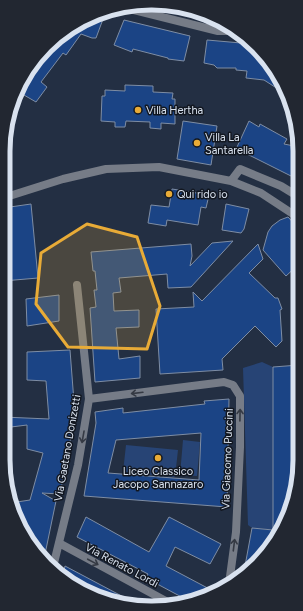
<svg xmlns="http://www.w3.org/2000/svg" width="303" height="611" viewBox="0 0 303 611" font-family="Figtree,sans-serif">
  <rect width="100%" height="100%" fill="#232f43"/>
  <!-- green -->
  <path fill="#274475" d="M262,362L273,367V518L281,530L252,528L248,525L243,368Z
    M183,440L200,442L197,476L180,475Z
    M126,445L178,450L175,477L123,472Z"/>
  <!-- building -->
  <path fill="#1b4485" stroke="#7e8da4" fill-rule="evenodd" d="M104,11H106L96,38H92L81,34L66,55L63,53L41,82L47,87L36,102L17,91L18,86L53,40Z
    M124,20L190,36L184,61L168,59V58L133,49L132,52L114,45Z
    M207,40L241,43L243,40L269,61L289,96L264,80L246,78L247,71L236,70V68H217L214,65L204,63Z
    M125,85L153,86V92L173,93L172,99H175V124L161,123V129L150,128V122L126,121L125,127H115V122L101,121L102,96H105V90L125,91Z
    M183,121L217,126L211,165L177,159Z
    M249,121L259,127L260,124L287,139L284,144L299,147V180L245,153L246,152L237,147Z
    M172,189L209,195L206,208L201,207L198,225L167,220L166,226L148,223L151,205L169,207Z
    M31,204L38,278L3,281V208Z
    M226,204L249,209L244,229L241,233L222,230Z
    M288,217L299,229V264L286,276L263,250L268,232L272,226L280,220Z
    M233,241L191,287L168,288L167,274L119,278L121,292L113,293L114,311L139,310V327L116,328L119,359L140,356V378L95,382L90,308L96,307L94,290H97L95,271H93L91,252L191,244L192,256L190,266L212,243Z
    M258,244L263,259L249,273L275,298H278L282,309L280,310L282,341L276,347L255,326L222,359L223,370L160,374L156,309L194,307L193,292L202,301Z
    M59,295V321L27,326L26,299Z
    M70,350L75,415L60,494L42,493L56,501L44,559L34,550L11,507L10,503L30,500L43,453L27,449V425L3,428V417L49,419L46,381L27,380V352Z
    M299,365L300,469L285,525L256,565L253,567L245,566L252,528L273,530V367Z
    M229,399L227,507L84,496L96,423L95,412L123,408V413L205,404L204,401ZM201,433L199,480L108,473L116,440Z
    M86,517L149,552L169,517L221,544L210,564L175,547L166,566L217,593L189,601L146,578L148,574L77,537Z
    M65,566L133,602L132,605H122L77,588L63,575Z"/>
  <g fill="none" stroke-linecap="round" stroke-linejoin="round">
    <!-- street -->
    <path stroke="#767c87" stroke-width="8" d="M126,8L218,31H233
      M231,181L240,169L281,186L299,197
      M3,198L63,179L106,169L159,167L231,181L261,193L299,218
      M89,399L224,382L233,385L240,396V447L236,532L229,584
      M59,543L175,606
      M53,567L78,465L89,399L77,285"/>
  </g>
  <!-- one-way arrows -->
  <defs><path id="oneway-shaft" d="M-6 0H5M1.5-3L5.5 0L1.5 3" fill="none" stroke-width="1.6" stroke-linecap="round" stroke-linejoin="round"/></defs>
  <g stroke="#353a44">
    <use href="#oneway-shaft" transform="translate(137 393) rotate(173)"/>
    <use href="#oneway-shaft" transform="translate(240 415) rotate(-89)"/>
    <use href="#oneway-shaft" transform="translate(83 437) rotate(100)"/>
    <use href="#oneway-shaft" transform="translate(234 545) rotate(-83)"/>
    <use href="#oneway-shaft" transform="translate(93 562) rotate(28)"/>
  </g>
  <!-- marked area -->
  <path fill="#e8ab37" fill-opacity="0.2" stroke="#e8ab37" stroke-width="3" stroke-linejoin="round" d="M87,224L137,237L160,306L147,349L68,347L36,304L41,253Z"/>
  <!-- markers -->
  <g fill="#e8ab37" stroke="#121720" stroke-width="1.5">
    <circle cx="138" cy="110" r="4"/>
    <circle cx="197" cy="143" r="4"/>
    <circle cx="169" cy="194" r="4"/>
    <circle cx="158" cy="458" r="4"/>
  </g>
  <g text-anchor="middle" stroke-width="3" stroke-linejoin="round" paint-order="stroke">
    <!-- poi labels -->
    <g font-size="11" fill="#d9e2ef" stroke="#121720" text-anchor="start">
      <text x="146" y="114">Villa Hertha</text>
      <text x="205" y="141">Villa La<tspan x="205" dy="13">Santarella</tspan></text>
      <text x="177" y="198">Qui rido io</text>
      <text x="158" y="475" text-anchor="middle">Liceo Classico<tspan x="158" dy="13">Jacopo Sannazaro</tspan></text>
    </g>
    <!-- street labels -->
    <g font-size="11" fill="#d9e2ef" stroke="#121720">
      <text transform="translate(67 448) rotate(-80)" y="4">Via Gaetano Donizetti</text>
      <text transform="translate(227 459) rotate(-88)" y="4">Via Giacomo Puccini</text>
      <text transform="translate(122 565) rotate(28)" y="4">Via Renato Lordi</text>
    </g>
  </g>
  <!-- crop -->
  <path d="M0 0H303V611H0ZM151 10H152A141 141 0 0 1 293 151V460A141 141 0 0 1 152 601H151A141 141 0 0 1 10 460V151A141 141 0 0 1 151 10Z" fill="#222731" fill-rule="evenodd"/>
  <path fill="none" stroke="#d9e2ef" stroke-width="5" d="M151 10H152A141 141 0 0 1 293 151V460A141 141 0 0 1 152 601H151A141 141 0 0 1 10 460V151A141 141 0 0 1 151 10Z"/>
</svg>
